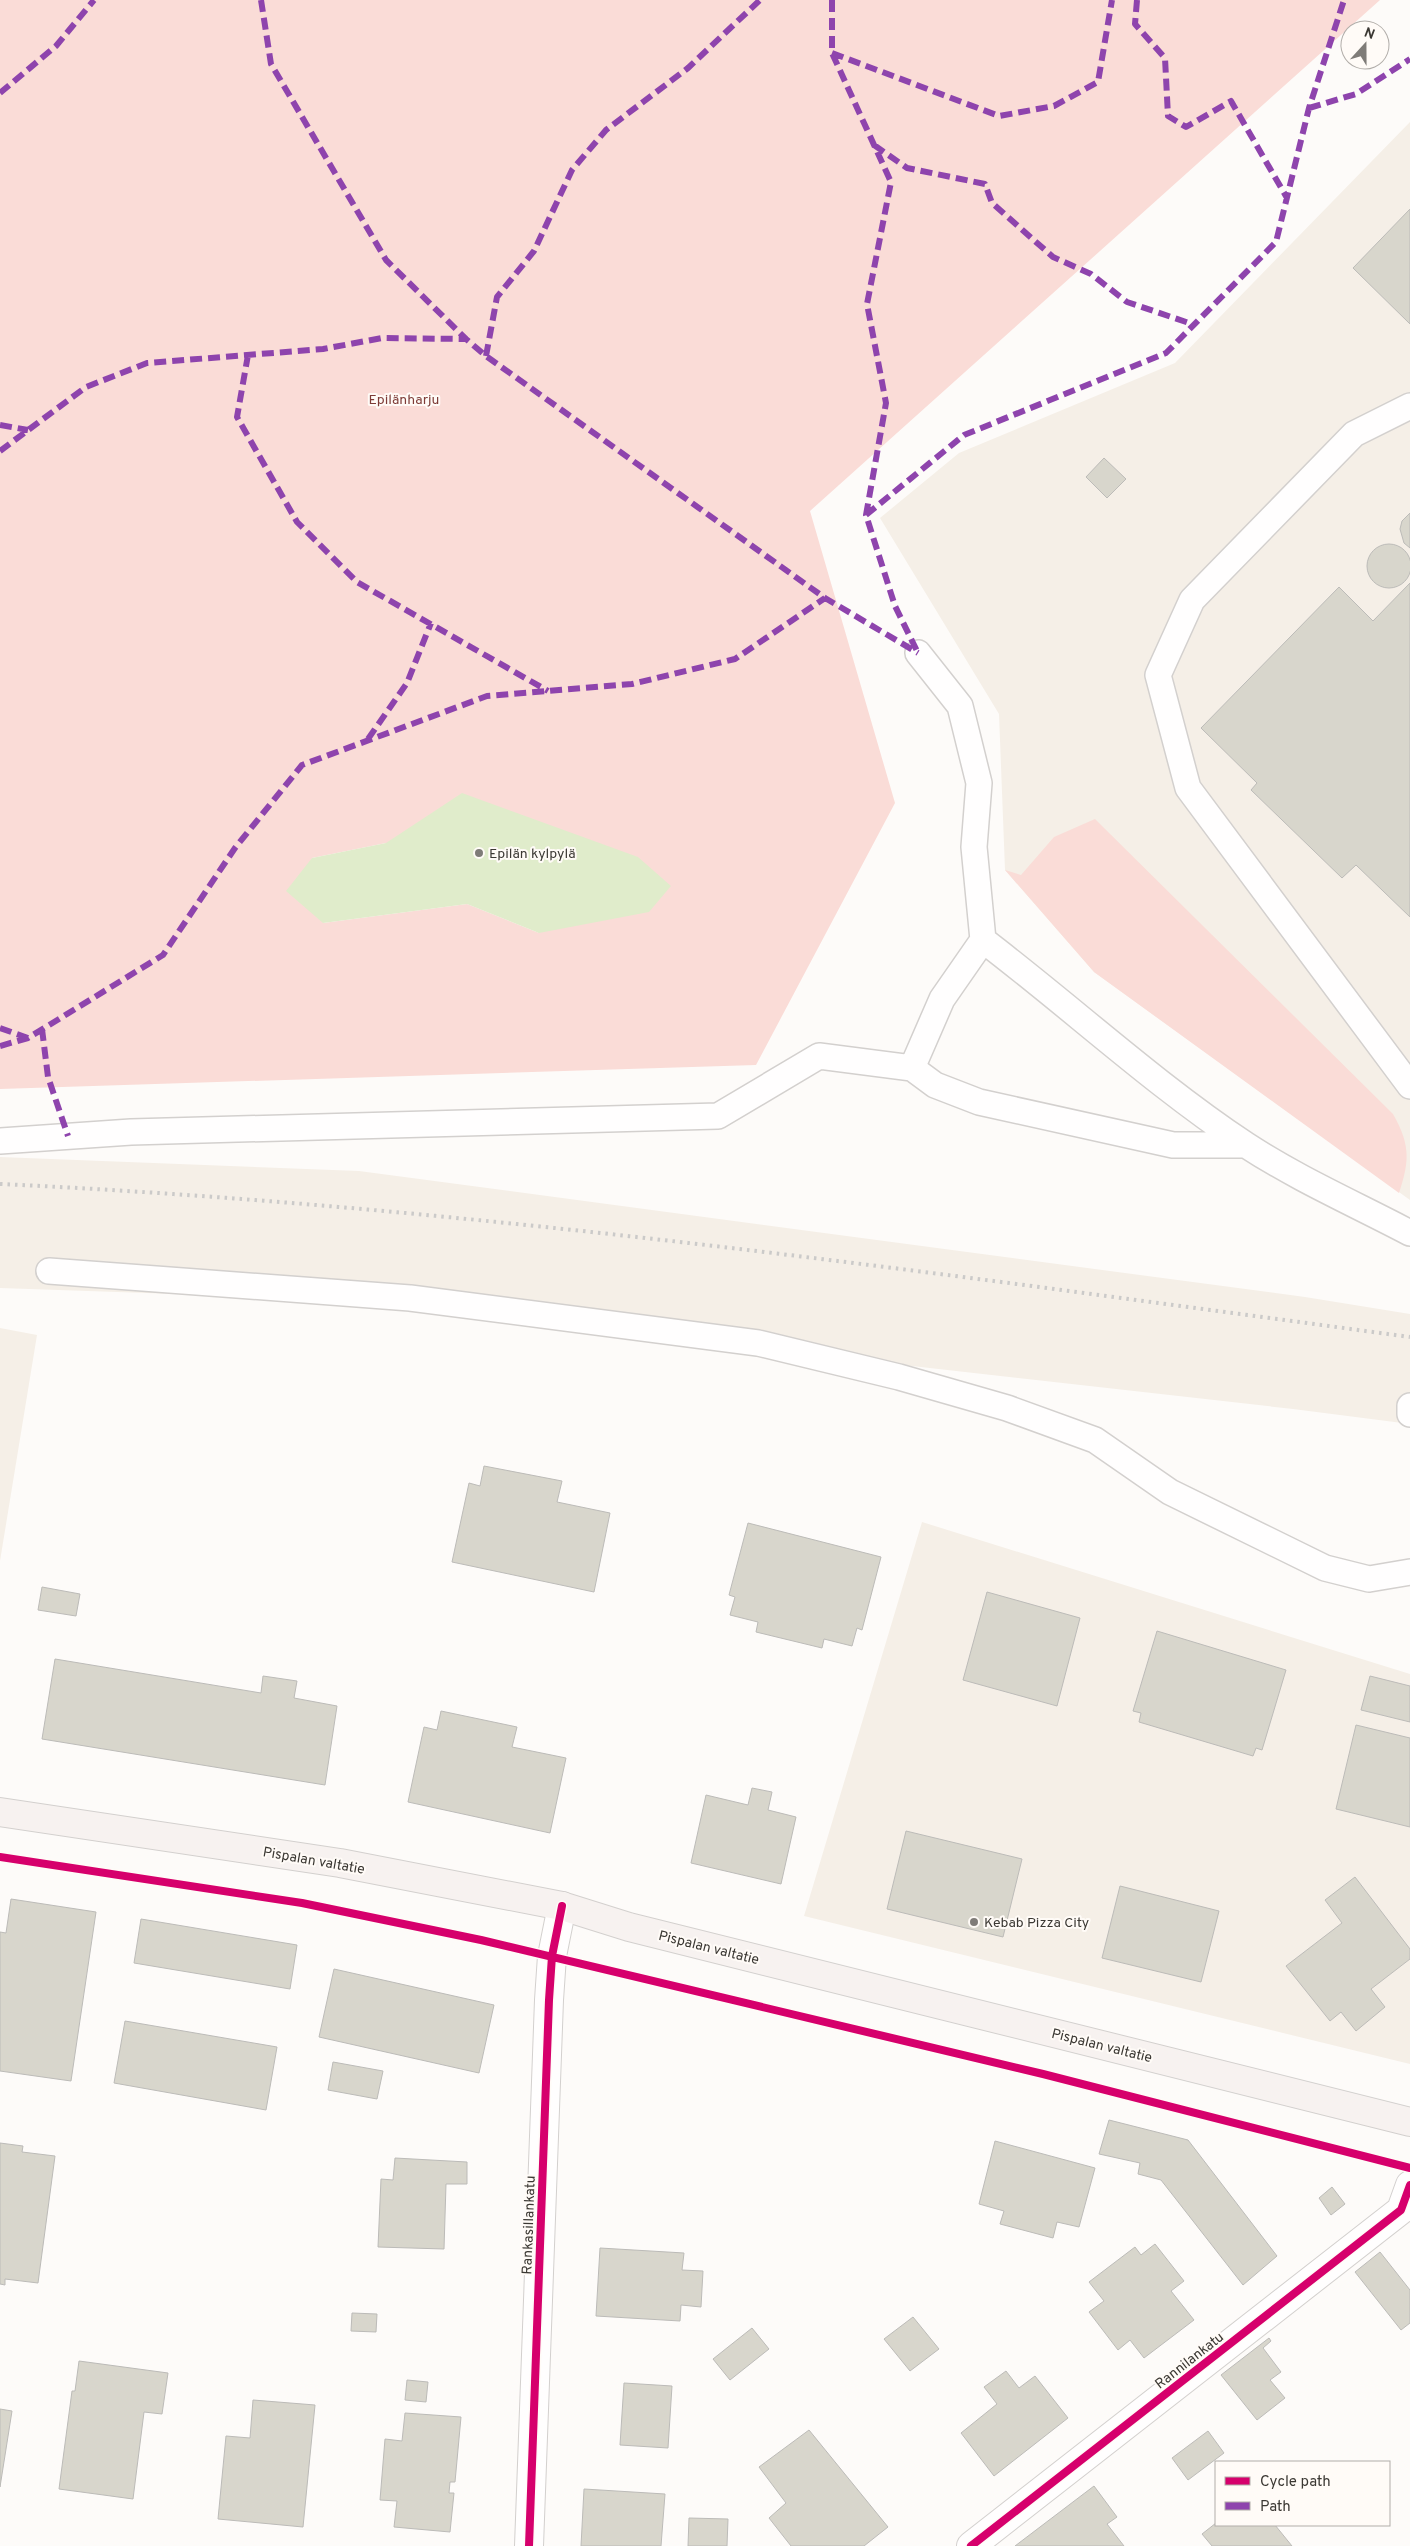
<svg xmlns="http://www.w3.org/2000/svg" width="1410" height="2546" viewBox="0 0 1410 2546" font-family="Overpass,sans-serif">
  <rect width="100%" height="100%" fill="#fdfbf9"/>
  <!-- built -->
  <path fill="#f5efe7" d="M1410,122V1200L1094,972L1005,870L999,714L880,518L959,453L1175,363Z
    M0,1157L359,1171L1305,1297L1410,1314V1424L1293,1409L321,1299L0,1288Z
    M0,1328L37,1335L0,1561Z
    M922,1522L1410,1674V2064L804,1916Z"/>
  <!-- green -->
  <path fill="#fadcd7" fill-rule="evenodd" d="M0,0H1380L810,511L895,803L756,1065L0,1089ZM386,843L539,933L467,904L323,923L312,858Z
    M1095,819L1393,1114C1410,1144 1410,1160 1399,1193L1094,972L1005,870L1021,875L1054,837Z"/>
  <!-- water -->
  <path fill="#e0eccb" d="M462,793L638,857L671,886L649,912L539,933L467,904L323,923L286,891L312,858L386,843Z"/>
  <!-- building -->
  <path fill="#d8d6cc" stroke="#bcbbb8" d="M1410,209V324L1353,268Z
    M1104,458L1126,479L1107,498L1086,477Z
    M1410,513V548L1404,543L1400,529L1402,521Z
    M1367 566a22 22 0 1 1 44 0a22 22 0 1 1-44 0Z
    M1410,583V917L1356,865L1342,878L1251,790L1257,783L1201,728L1339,587L1373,621Z
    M484,1466L562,1481L557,1502L610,1513L594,1592L452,1562L469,1483L480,1486Z
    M748,1523L881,1557L862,1630L857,1628L852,1646L824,1639L822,1648L756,1632L758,1622L730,1615L735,1597L729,1595Z
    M42,1587L80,1594L76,1616L38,1610Z
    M987,1592L1080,1618L1057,1706L963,1680Z
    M1157,1631L1286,1670L1262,1750L1256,1748L1253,1756L1139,1722L1141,1713L1133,1711Z
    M55,1659L261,1693L263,1676L297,1681L294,1698L337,1706L325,1785L42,1739Z
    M1370,1676L1410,1686V1722L1361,1710Z
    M441,1711L517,1727L512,1747L566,1758L550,1833L408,1802L424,1727L437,1730Z
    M1356,1725L1410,1738V1827L1336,1809Z
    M752,1788L772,1792L768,1810L796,1817L781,1884L691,1863L706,1795L748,1805Z
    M906,1831L1022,1859L1003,1937L887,1909Z
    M1355,1877L1410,1949V1959L1371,1989L1385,2007L1356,2031L1341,2012L1330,2021L1286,1966L1342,1923L1325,1900Z
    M1120,1886L1219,1911L1201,1982L1102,1958Z
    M11,1899L96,1912L71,2081L0,2071V1932L6,1933Z
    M141,1919L297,1945L290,1989L134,1963Z
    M334,1969L494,2005L479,2073L319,2037Z
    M125,2021L277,2047L266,2110L114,2083Z
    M333,2062L383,2071L377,2099L328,2090Z
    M1109,2120L1188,2140L1277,2256L1243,2285L1161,2180L1138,2174L1140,2163L1099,2154Z
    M995,2141L1095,2168L1079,2227L1057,2222L1053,2238L1000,2224L1004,2211L979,2204Z
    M0,2143L23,2146L22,2152L55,2156L38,2283L5,2279V2285L0,2284Z
    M395,2158L467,2162V2184H446L444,2249L378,2247L381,2179L393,2180Z
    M1332,2187L1345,2204L1331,2215L1319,2198Z
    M1155,2244L1184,2281L1171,2291L1194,2320L1144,2358L1130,2340L1118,2350L1089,2312L1104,2301L1089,2282L1135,2247L1141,2255Z
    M600,2248L684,2253L682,2270L703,2271L701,2307L681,2305L680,2321L596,2316Z
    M1380,2252L1410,2290V2323L1401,2330L1355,2272Z
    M352,2313L377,2314L376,2332L351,2331Z
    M913,2317L939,2349L910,2371L884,2339Z
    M752,2328L769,2349L730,2380L713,2359Z
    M1269,2338L1271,2341L1263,2348L1281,2372L1270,2380L1285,2398L1257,2420L1221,2375Z
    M79,2361L168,2373L162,2414L144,2412L133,2499L59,2489L72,2391H75Z
    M1006,2371L1019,2388L1035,2376L1068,2418L994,2476L961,2433L997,2404L984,2387Z
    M407,2380L428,2382L426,2402L405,2400Z
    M624,2383L672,2386L668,2448L620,2445Z
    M253,2400L315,2405L303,2527L218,2519L226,2436L250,2438Z
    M0,2409L12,2411L0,2487Z
    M405,2413L461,2417L455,2482H450L449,2493H454L450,2532L394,2527L397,2501L380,2500L385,2439L402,2441Z
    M809,2430L888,2527L864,2546H791L769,2518L786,2503L759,2467Z
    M1208,2431L1224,2453L1188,2480L1172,2458Z
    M1094,2486L1117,2517L1107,2524L1124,2546H1015Z
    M584,2489L665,2494L661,2546H581Z
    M689,2518L728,2519L727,2546H688Z
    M1216,2523L1275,2525L1292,2546H1212L1202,2534Z"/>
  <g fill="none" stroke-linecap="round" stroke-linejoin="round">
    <defs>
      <path id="lane" d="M1410,406L1354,434L1192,600L1158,675L1188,788L1410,1086
        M918,653L960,706L979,783L974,847L983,940C1071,1007 1154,1084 1246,1145C1298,1179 1355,1204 1410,1233
        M983,940L942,999L912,1068L935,1085L979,1102L1173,1145H1246
        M0,1141L131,1132L718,1116L819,1056L912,1068
        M49,1271L410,1298L758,1343L899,1377L1007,1408L1095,1440L1170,1492L1325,1568L1369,1579L1410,1572
        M1410,1406V1414"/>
      <path id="street" d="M529,2546L549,2000L552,1956L562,1906
        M971,2546L1401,2210L1410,2185"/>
      <path id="secondary" d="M0,1812L340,1863L562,1906L629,1927L1410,2122"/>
    </defs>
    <!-- lane casing -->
    <use href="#lane" stroke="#d3d0ce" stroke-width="28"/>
    <!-- street casing -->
    <use href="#street" stroke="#d3d0ce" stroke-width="30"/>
    <!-- secondary casing -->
    <use href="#secondary" stroke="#d3d0ce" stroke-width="30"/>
    <!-- lane -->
    <use href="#lane" stroke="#fffefe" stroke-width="25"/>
    <!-- street -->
    <use href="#street" stroke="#fffefe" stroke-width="28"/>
    <!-- secondary -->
    <use href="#secondary" stroke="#f7f2f0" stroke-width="28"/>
    <!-- rail -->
    <path stroke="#cbcac9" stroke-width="4" stroke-dasharray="2.5 5" stroke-linecap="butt" d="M0,1184C473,1206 942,1274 1410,1337"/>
    <!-- quiet -->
    <path stroke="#8e44ad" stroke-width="6" stroke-dasharray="12 6" stroke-linecap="butt" d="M261,0L271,64L386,260L466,339L486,356L825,598L918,653
      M832,0V53L891,182L867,304L886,403L866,515L895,606L918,653
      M1137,0L1135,24L1165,58L1168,116L1186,127L1231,101L1287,198
      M832,53L999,116L1054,106L1098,82L1112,0
      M0,93L56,46L94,0
      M1309,108L1356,94L1410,59
      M874,145L907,168L985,184L992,203L1053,257L1091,274L1127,302L1195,325
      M248,355L237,417L297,522L357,582L548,691
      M486,356L497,297L534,251L572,170L606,130L688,68L760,0
      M0,425L28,430
      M0,451L86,387L147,363L323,349L382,338L466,339
      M866,515L964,435L1166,353L1276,242L1309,108L1344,0
      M368,739L407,683L431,623
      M0,1028L28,1038
      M42,1029L48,1077L68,1136
      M0,1046L28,1038L163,955L235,848L302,765L487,696L632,684L735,659L825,598"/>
    <defs>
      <path id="cycleway" d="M0,1857L302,1903L481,1940L1043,2074L1410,2168
        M529,2546L549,2000L552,1956L562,1906
        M971,2546L1401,2210L1410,2185"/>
    </defs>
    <!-- cycleway casing -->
    <use href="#cycleway" stroke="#fffbf7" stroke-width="11"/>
    <!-- cycleway -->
    <use href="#cycleway" stroke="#d6006c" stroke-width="8"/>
  </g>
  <!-- markers -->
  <g fill="#7f7c78" stroke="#fffbf7" stroke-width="2">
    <circle cx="479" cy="853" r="5"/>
    <circle cx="974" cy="1922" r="5"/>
  </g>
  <g text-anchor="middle" stroke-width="4" stroke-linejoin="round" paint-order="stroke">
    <!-- park labels -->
    <g font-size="14" fill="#7e3c37" stroke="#fffbf7">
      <text x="404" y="404">Epilänharju</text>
    </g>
    <!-- poi labels -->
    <g font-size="14" fill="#3b3833" stroke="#fffbf7" text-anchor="start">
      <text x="489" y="858">Epilän kylpylä</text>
      <text x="984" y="1927">Kebab Pizza City</text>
    </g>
    <!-- street labels -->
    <g font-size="14" fill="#3b3833" stroke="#fffbf7">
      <text transform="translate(314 1860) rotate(10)" y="5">Pispalan valtatie</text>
      <text transform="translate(709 1947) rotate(14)" y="5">Pispalan valtatie</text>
      <text transform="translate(1102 2045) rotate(14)" y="5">Pispalan valtatie</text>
      <text transform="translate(528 2225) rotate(-88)" y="5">Rankasillankatu</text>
      <text transform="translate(1189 2360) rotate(-38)" y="5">Rannilankatu</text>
    </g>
  </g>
  <!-- legend -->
  <rect x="1215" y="2461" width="175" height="65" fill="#fffbf7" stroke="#b1ada9"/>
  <rect x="1225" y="2477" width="25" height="8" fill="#d6006c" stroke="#b1ada9"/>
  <text x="1260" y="2486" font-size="15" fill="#3b3833">Cycle path</text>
  <rect x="1225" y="2502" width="25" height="8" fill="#8e44ad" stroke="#b1ada9"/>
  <text x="1260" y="2511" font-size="15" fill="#3b3833">Path</text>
  <!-- north arrow -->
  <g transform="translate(1365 45) rotate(21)"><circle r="24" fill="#fffbf7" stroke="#b1ada9"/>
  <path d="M0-4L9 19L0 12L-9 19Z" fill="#7f7c78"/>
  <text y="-8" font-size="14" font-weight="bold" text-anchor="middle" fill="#3b3833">N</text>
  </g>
</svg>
